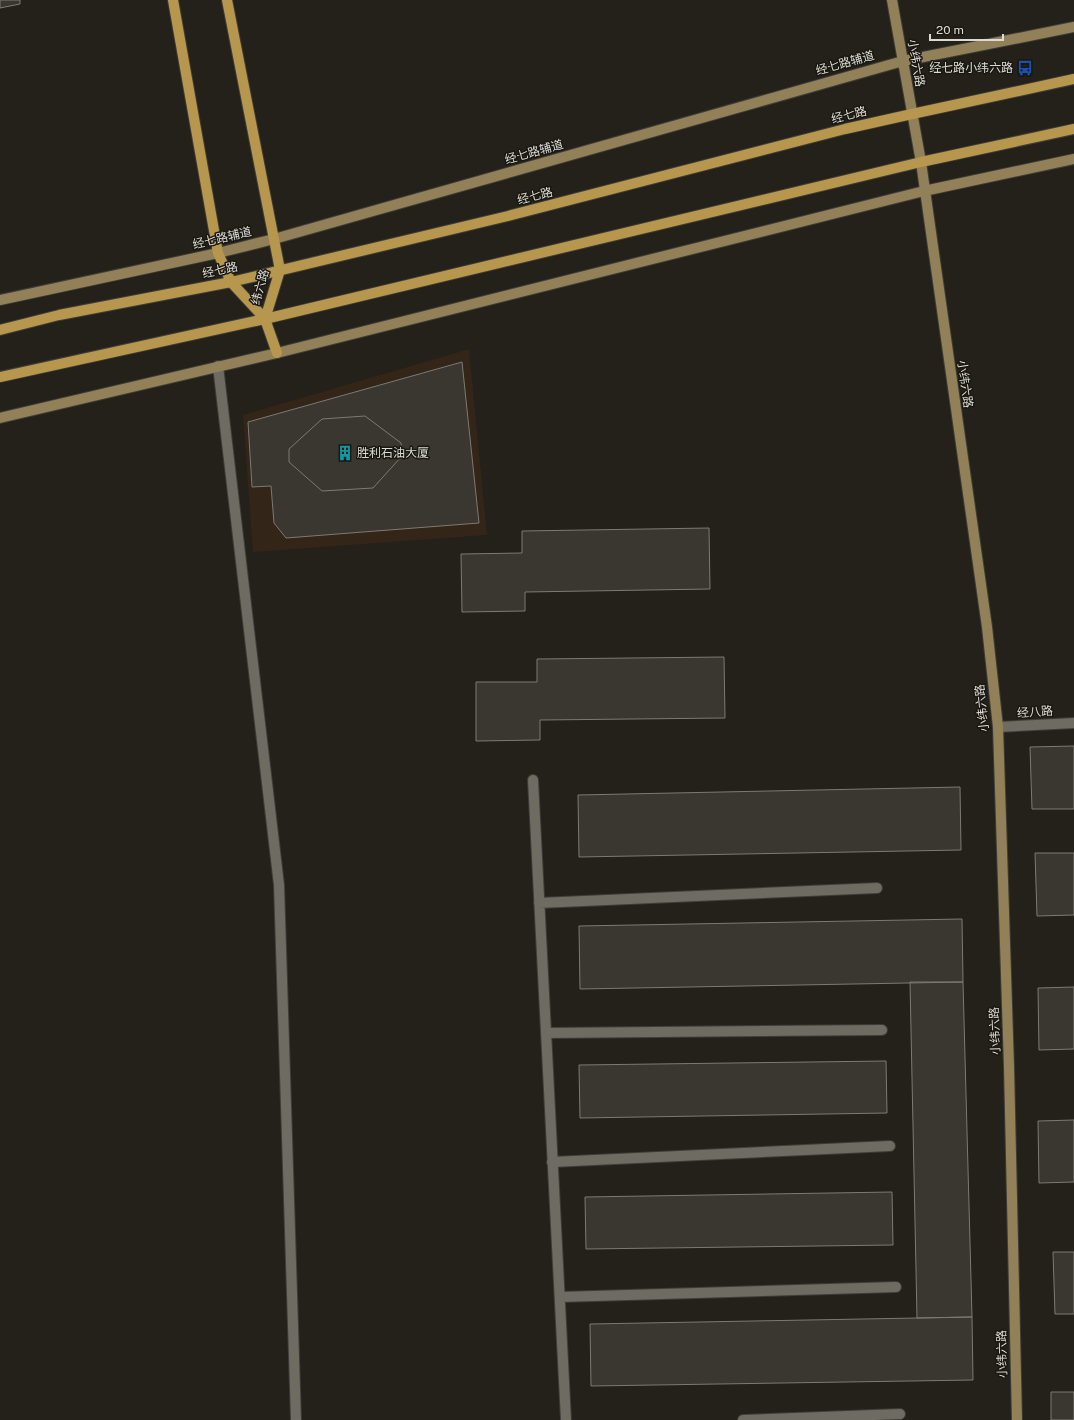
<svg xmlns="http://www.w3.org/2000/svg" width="1074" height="1420" viewBox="0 0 1074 1420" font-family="'Public Sans','Noto Sans SC',sans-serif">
  <rect width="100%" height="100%" fill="#23211a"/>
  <!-- commercial -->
  <path fill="#332518" d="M469,349L487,535L253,552L243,415Z"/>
  <!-- building -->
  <path fill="#3a3730" stroke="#7d7a72" d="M0,0H20V4L0,8Z
    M462,362L479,523L286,538L274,523L271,486L252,487L248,422Z
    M365,416L401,443L402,456L373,488L322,491L289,462V449L322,419Z
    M709,528L710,589L525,592V611L462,612L461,554L522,553V531Z
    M724,657L725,718L540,720V740L476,741V682H537V659Z
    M1074,746V809H1032L1030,747Z
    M960,787L961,850L579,857L578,795Z
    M1035,853H1074V915L1037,916Z
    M962,919L963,982L580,989L579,926Z
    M910,982H963L972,1317L917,1318Z
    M1074,987V1049L1039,1050L1038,988Z
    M886,1061L887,1113L580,1118L579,1065Z
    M1074,1120V1182L1039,1183L1038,1121Z
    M892,1192L893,1245L586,1249L585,1197Z
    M1053,1252H1074V1314H1055Z
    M972,1317L973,1380L591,1386L590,1324Z
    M1051,1392H1074V1420H1051Z"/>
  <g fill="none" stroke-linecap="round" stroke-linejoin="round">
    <defs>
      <path id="street" d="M218,366L279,885L296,1420
        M998,727L1074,723
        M533,780L566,1420
        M539,903L877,888
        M546,1033L882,1030
        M552,1162L890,1146
        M560,1297L896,1287
        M743,1420L900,1414"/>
      <path id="secondary" d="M892,0L921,162L987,627L998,727L1009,1067L1017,1420
        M0,300L218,253L274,239L903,61L1074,27
        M0,418L277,353L924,191L1074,159"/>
      <path id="primary" d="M173,0L218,253L231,282L265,319L277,353
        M227,0L280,270L265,319
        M0,330L59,315L231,282L508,216L845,129L912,114L1074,79
        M0,377L265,319L921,162L1074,129"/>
    </defs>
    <!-- street casing -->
    <use href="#street" stroke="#3f3d37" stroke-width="12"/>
    <!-- secondary casing -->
    <use href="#secondary" stroke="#3f3d37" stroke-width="12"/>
    <!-- primary casing -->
    <use href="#primary" stroke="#3f3d37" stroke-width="12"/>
    <!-- street -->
    <use href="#street" stroke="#6e6b63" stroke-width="10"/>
    <!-- secondary -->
    <use href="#secondary" stroke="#928158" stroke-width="10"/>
    <!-- primary -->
    <use href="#primary" stroke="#b6974d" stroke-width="10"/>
  </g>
  <!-- icons -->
  <defs>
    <symbol id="bus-bare" viewBox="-9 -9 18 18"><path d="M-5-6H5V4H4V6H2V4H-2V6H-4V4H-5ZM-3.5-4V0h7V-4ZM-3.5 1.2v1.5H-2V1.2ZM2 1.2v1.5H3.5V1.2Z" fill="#1a4fb4" stroke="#1a1811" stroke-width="2.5" paint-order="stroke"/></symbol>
    <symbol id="building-bare" viewBox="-9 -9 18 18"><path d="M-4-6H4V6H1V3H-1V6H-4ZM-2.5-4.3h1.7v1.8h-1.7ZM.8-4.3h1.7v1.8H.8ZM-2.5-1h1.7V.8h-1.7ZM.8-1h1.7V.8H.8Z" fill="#0f9aa8" stroke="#1a1811" stroke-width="2.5" paint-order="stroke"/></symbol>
  </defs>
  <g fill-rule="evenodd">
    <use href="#bus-bare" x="1014" y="57" width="22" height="22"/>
    <use href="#building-bare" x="334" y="442" width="22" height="22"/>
  </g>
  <g text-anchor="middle" stroke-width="3" stroke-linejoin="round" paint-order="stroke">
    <!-- street labels -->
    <g font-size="12" fill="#dcdad6" stroke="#1a1811">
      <text transform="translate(845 63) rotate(-16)" y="4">经七路辅道</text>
      <text transform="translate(916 63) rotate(80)" y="4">小纬六路</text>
      <text transform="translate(849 115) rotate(-14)" y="4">经七路</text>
      <text transform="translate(534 152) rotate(-16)" y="4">经七路辅道</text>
      <text transform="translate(535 196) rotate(-14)" y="4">经七路</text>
      <text transform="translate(222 238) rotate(-13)" y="4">经七路辅道</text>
      <text transform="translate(220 270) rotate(-12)" y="4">经七路</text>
      <text transform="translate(260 287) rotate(-74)" y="4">纬六路</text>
      <text transform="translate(965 384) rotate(82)" y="4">小纬六路</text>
      <text transform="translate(982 708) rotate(-96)" y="4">小纬六路</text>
      <text transform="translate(1035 712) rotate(-4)" y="4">经八路</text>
      <text transform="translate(995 1031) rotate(-92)" y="4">小纬六路</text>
      <text transform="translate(1002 1354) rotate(-91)" y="4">小纬六路</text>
    </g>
    <!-- poi labels -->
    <g font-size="12" fill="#dcdad6" stroke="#1a1811" text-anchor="end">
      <text x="1013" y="72">经七路小纬六路</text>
      <text x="357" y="457" text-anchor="start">胜利石油大厦</text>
    </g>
  </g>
  <!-- scale -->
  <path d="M930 34v6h73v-6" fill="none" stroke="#dcdad6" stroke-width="2"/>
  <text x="936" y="34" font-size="12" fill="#dcdad6" stroke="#1a1811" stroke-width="3" paint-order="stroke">20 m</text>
</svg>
